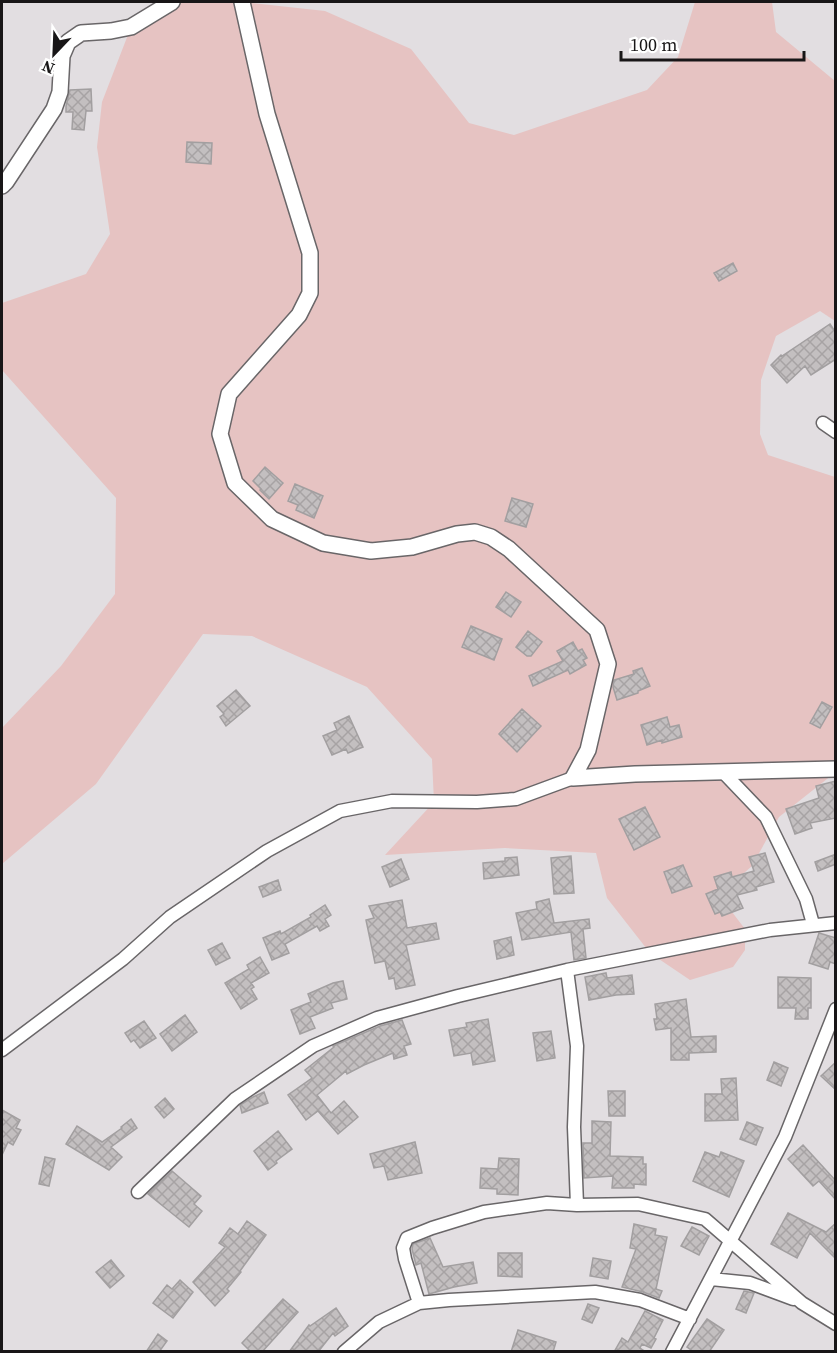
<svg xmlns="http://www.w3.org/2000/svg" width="837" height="1353" viewBox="0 0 837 1353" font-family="'Source Serif 4',serif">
  <defs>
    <pattern id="building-cross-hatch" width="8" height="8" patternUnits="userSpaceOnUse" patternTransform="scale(1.5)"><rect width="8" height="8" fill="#c3bfc0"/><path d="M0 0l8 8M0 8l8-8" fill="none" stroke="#a7a3a4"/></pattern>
  </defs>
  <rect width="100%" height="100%" fill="#e2dee1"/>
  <!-- green -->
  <path fill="#e6c3c2" d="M172,2H242L325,11L411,49L469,123L514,135L647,90L678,57L695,2H772L776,32L835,81V321L820,311L776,336L761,380L760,434L768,455L835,477L836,754L832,775L779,817L752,866L719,895L745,929V950L733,967L690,980L650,953L607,898L596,853L505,848L385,855L434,802L432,759L367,687L252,636L203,634L96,784L2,864V728L61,666L115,594L116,498L2,370V303L86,274L110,234L97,147L102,102L131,27Z"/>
  <!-- building -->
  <path fill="url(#building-cross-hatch)" stroke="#a29fa0" stroke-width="1.5" d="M91,89L92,111H86L84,130L72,129L73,112H66V106L70,90Z
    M187,142L212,143L211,164L186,162Z
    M733,263L737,271L719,281L714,273Z
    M830,324L836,333V359L811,375L805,366L787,383L771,365L781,355L782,356Z
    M265,467L283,483L269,499L260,490L261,489L253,481Z
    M295,484L323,496L314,518L296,510L298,505L288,501Z
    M512,498L533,504L526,527L505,521Z
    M506,592L521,602L511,617L496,607Z
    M471,626L502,639L494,660L462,647Z
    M528,631L542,642L531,656H527L516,647Z
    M573,642L578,651L582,649L587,658L583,660L586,665L570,674L568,670L533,686L529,676L563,661L557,651Z
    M642,668L650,686L638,691V693L617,700L613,687L614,680L634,674L633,671Z
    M236,690L250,706L226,726L220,717L224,714L217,706Z
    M822,702L832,707L820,728L810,723Z
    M522,709L541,726L517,752L499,734Z
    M349,716L363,747L348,753L346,749L332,755L323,736L337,730L334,723Z
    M667,717L670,727L679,725L682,737L662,743V740L647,745L641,725Z
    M836,781V818L810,823L812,828L795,834L786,809L819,798L816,786Z
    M645,807L660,837L634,850L619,819Z
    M765,853L774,882L756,887L757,890L737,895L743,908L722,916L720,912L715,914L706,894L718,889L714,877L731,872L732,877L754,871L749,857Z
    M836,854V864L818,871L815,862Z
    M571,856L574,893L554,894L551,858Z
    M517,857L519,875L484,879L483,863L505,861V858Z
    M401,859L409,879L390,887L382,867Z
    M683,865L692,886L672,893L664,872Z
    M278,880L281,890L263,897L259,887Z
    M549,899L554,923L589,919L590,928L583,929L586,958L574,960L571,932L522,940L516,913L537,909L536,902Z
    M402,900L407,928L436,923L439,939L406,945L415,985L396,989L394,978L389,979L385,961L375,963L366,920L374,918L369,906Z
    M325,905L331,915L325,919L329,926L320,931L317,926L285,944L289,953L272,960L263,938L280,931L281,934L311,917L310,915Z
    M819,933L836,938V964L830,962L828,969L809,963Z
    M511,937L514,955L497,959L494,941Z
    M222,943L230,958L216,965L208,950Z
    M260,957L269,973L251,983L254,987L251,989L257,999L241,1009L225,983L249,969L247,965Z
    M606,973L607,978L632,975L634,994L616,995L589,1000L585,977Z
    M778,977L811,978V1008H808V1019H795L796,1008H778Z
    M343,981L347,999L331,1003L333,1008L310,1017L315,1028L300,1034L291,1010L311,1002L308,994L333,983Z
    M686,999L691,1037L716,1036V1052L689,1053V1060H671V1028L656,1030L654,1019H657L655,1004Z
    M185,1015L197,1032L172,1051L160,1034Z
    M488,1019L495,1061L473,1065L471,1053L454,1056L449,1030L467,1027L466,1023Z
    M402,1020L411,1044L404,1046L407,1055L394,1059L393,1053L364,1065L347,1074L346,1071L317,1095L331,1113L344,1101L358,1117L338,1134L318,1111L306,1120L288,1095L312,1078L305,1070L334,1047L333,1046L380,1026Z
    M144,1021L156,1038L140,1048L134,1040L131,1042L125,1033Z
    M551,1031L555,1058L537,1061L533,1033Z
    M774,1062L788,1068L781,1086L767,1080Z
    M836,1062V1090L821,1076Z
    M736,1078L738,1120L705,1121V1094H722L721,1079Z
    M608,1091H625V1116H609Z
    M264,1092L268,1103L242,1113L240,1105L253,1097Z
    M165,1098L174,1109L164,1118L155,1107Z
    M2,1110L20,1120L16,1128L21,1130L13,1145L8,1142L2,1155Z
    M131,1119L137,1128L111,1147L122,1157L109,1170L66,1144L77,1126L102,1142L122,1128L121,1127Z
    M592,1121L611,1122L610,1156L643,1157V1164H646V1185L634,1184V1188H612L613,1176L584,1178L583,1143H592Z
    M747,1122L763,1128L756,1145L740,1139Z
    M278,1131L292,1149L276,1161L277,1163L268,1170L254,1151Z
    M415,1142L422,1173L388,1180L384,1166L374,1168L370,1154Z
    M803,1145L836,1181V1200L819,1181L813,1186L788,1159Z
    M705,1152L719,1157L721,1152L744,1161L729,1197L693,1181Z
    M45,1157L55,1159L49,1186L39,1184Z
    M499,1158L519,1159L518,1195L497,1194V1189L480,1188L481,1168L498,1169Z
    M172,1171L201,1196L194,1204L202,1211L189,1227L148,1194Z
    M788,1213L826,1232L836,1223V1259L810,1233L797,1258L771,1244Z
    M247,1221L266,1235L240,1271L241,1272L227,1289L229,1291L215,1306L193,1282L225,1247L219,1243L230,1228L238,1234Z
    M634,1224L656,1229L655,1235L667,1237L656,1289L662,1291L659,1298L643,1292L622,1287L636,1249L630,1248Z
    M692,1227L709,1236L699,1255L681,1246Z
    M430,1238L443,1267L473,1262L477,1283L454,1287L429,1294L421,1263L416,1265L412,1249L413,1244Z
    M498,1253H522V1277L498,1276Z
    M593,1258L611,1261L608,1279L590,1276Z
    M111,1260L124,1276L110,1288L96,1272Z
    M180,1280L193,1292L173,1318L153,1303L167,1285L172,1289Z
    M744,1291L754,1293L746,1313L736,1309Z
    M283,1299L298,1312L262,1352H251L242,1343Z
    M588,1304L599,1308L592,1323L582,1319Z
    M336,1308L348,1326L335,1336L333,1333L318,1352H289L309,1325L310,1326Z
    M645,1311L663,1320L654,1338L656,1339L651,1348L642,1344L640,1348L646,1352H614L622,1338L628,1342Z
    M707,1319L724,1330L709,1352H694L687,1347Z
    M518,1330L556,1342L553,1352H511Z
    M158,1334L167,1341L159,1352H146Z"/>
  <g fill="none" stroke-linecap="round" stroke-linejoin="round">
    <defs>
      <path id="minor" d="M823,423L836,432
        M723,772L766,817L806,899L813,924
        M567,970L577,1046L574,1127L577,1205
        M2,1050L123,959L170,917L267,851L340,811L392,801L477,802L516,799L573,778
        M138,1192L235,1099L313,1046L377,1018L458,996L567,970L770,930L836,923
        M711,1279L750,1283L793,1299
        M419,1303L405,1259L403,1248L407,1238L432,1228L484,1212L547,1203L577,1205L638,1204L705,1219L802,1303L836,1324
        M344,1352L379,1322L419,1303L449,1300L595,1292L640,1300L690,1319
        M672,1352L785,1137L836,1009"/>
      <path id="tertiary" d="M242,2L267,114L310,253V293L299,315L229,394L220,434L235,483L272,519L323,543L371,551L412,547L457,534L475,532L491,537L509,549L597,630L608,664L588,750L573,778
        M2,186L6,182L54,109L60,92L62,56L68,42L81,33L111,31L131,27L172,2
        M573,778L635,774L836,769"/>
    </defs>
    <!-- minor casing -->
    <use href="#minor" stroke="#696668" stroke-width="15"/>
    <!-- tertiary casing -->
    <use href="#tertiary" stroke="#696668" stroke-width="18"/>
    <!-- minor -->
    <use href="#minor" stroke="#fff" stroke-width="12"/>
    <!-- tertiary -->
    <use href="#tertiary" stroke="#fff" stroke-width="15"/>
  </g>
  <!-- border -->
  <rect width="837" height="1353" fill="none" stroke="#181617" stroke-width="6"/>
  <!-- north arrow -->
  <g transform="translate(54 54) rotate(203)" stroke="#ffffff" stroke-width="4.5" paint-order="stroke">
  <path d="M0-4.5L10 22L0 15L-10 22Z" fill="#181617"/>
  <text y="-9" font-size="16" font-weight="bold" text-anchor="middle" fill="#181617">N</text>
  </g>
  <!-- scale -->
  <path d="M621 51v9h183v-9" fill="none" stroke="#181617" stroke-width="3"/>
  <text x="630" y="51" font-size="18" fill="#181617" stroke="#ffffff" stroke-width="4.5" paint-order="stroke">100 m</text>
</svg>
